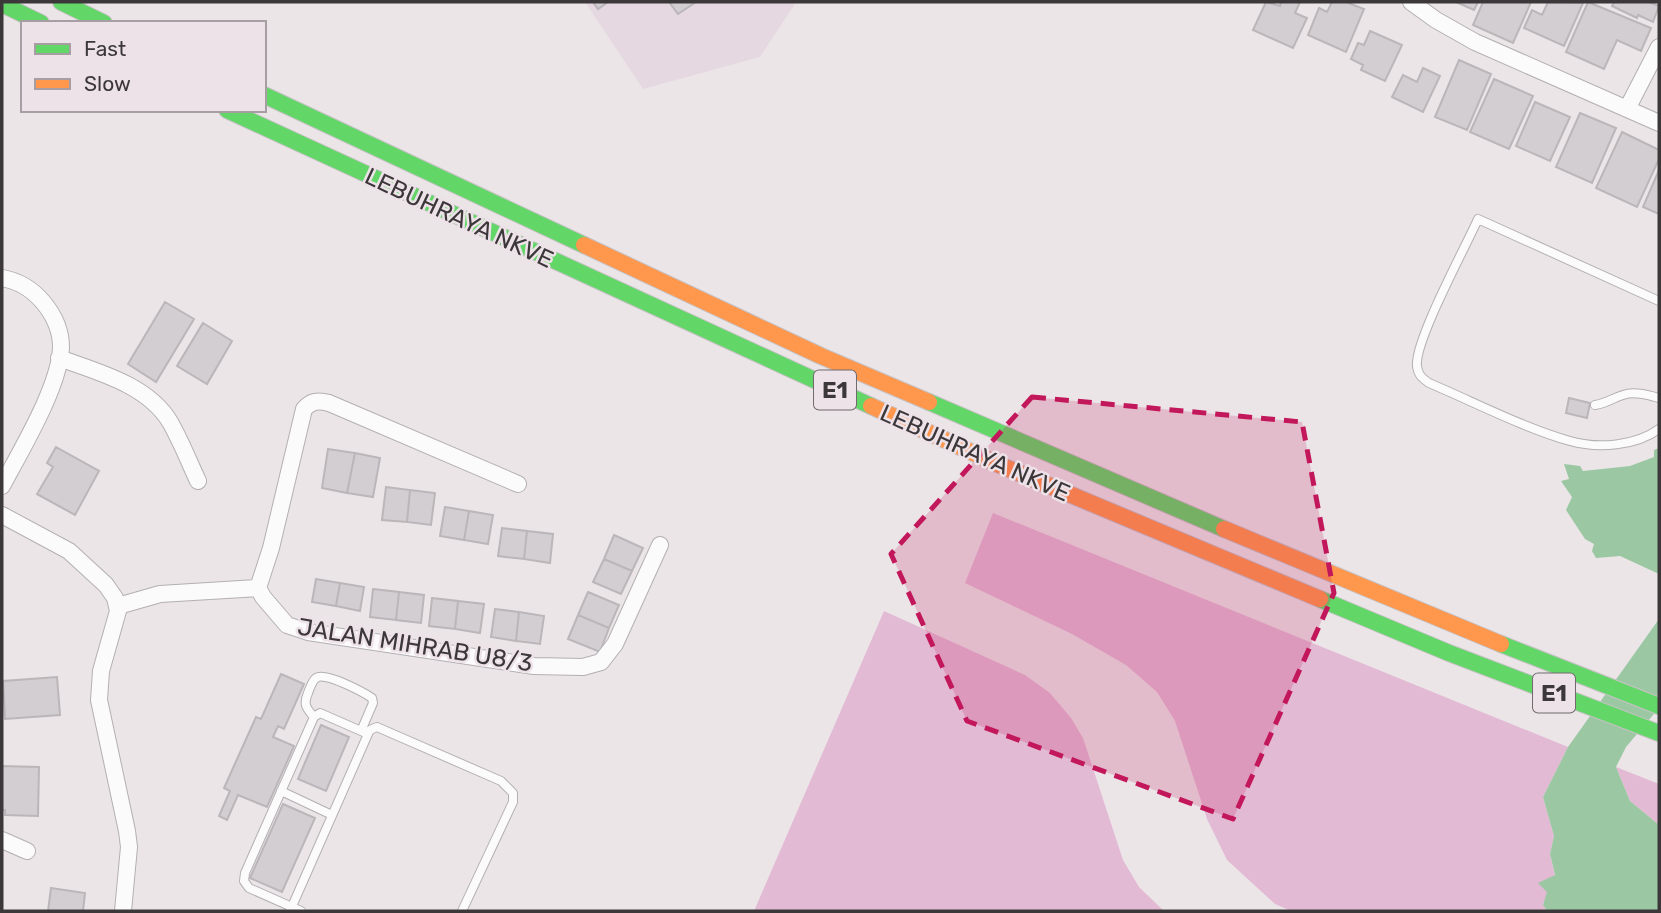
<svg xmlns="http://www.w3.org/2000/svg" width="1661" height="913" viewBox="0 0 1661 913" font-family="Rubik,sans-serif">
  <rect width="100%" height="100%" fill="#ebe5e8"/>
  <!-- built -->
  <path fill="#e5d8e0" d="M585,2H796L760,57L643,89Z"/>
  <!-- forest -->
  <path fill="#e3bad4" d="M993,513L1568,747L1543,797L1554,836L1550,854L1555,876L1543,905L1547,911H1291L1275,904L1227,860L1207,819L1175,721L1157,692L1126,665L1072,634L965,583Z
    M884,611L1025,675L1050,693L1071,718L1083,738L1123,860L1139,887L1164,911H754Z
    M1616,767L1659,784V825L1630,801Z"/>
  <!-- water -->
  <path fill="#9bc8a3" d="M1659,448V574L1620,556L1596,558L1592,551L1594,544L1585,539L1566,510L1572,497L1561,481L1569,479L1564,464L1580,466L1583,471L1630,466L1654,457V450Z
    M1659,619V708L1626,747L1616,767L1630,801L1659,825V911H1547L1543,905L1547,892L1538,883L1555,875L1550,854L1554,836L1543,797L1568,747Z"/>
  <!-- building -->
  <path fill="#d3ced2" stroke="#bbb6b9" stroke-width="2" d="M593,2H608L598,9Z
    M669,2H696L678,14Z
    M1266,2L1280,6L1281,2H1300L1295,13L1307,18L1293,48L1253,30Z
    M1332,2H1346L1364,9L1346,52L1308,35L1319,8L1327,12Z
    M1459,2H1478L1474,10L1458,3Z
    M1483,2H1531L1513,43L1473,25Z
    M1548,2L1583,3L1564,46L1524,28L1532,10L1542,15Z
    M1588,2L1651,28L1641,51L1617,40L1604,69L1566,52Z
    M1614,2H1649L1659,6L1653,22L1638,15L1637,18L1612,6Z
    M1370,31L1402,45L1385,81L1361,70L1363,65L1351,59L1358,43L1364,45Z
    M1459,60L1491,74L1467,130L1435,117Z
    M1423,68L1440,76L1423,112L1392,97L1403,75L1417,82Z
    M1494,79L1533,96L1509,149L1470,132Z
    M1535,102L1570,117L1550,161L1516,146Z
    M1580,113L1616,128L1592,183L1556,167Z
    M1622,132L1659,150V159L1637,207L1596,188Z
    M1659,170V214L1643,207Z
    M165,302L194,319L156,382L128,364Z
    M203,323L232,341L207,384L177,366Z
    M1569,398L1590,403L1587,418L1566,413Z
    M56,447L99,471L75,515L37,494L53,467L47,463Z
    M328,449L355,453L347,493L322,488Z
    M355,453L380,458L373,497L347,493Z
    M386,487L410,490L407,522L382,520Z
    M410,490L435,493L431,525L407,522Z
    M445,507L469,511L464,540L440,536Z
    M469,511L493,515L488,544L464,540Z
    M502,528L527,531L524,559L498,556Z
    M527,531L553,534L550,563L524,559Z
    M614,535L643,548L632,571L604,559Z
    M604,559L632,571L621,594L593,582Z
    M316,579L340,583L336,606L312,602Z
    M340,583L364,587L360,611L336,606Z
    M373,589L399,592L396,620L370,617Z
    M399,592L424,595L421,623L396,620Z
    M588,592L619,605L609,628L578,615Z
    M432,598L458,601L455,629L429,626Z
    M458,601L484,604L480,633L455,629Z
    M495,609L519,612L516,641L491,637Z
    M519,612L544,616L540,644L516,641Z
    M578,615L609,628L600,652L568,639Z
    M281,674L304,684L284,729L278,726L273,737L294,746L267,807L238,795L227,820L219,816L230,791L224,788L256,717L261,719Z
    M57,677L60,715L5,719L3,681Z
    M321,725L349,737L326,791L298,779Z
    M2,766L39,767L38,816L5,815V810H2Z
    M283,804L315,818L282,892L250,878Z
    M51,888L85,893L83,911H48Z"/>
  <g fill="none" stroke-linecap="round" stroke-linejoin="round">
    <defs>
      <path id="lane" d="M1659,301L1478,219C1466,246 1414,342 1417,366C1418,375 1422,378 1429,383C1474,402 1524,428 1570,441C1598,449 1636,446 1659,429
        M1595,405C1607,403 1613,398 1623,395C1634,391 1648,395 1659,398
        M314,717C306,708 303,704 308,693C310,688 312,681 316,678C324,671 363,692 372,698L373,703L361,731
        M281,791L332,815
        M290,911L368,734L370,730L377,727L501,781L513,793V802L462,911
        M301,911L249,888L244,881L245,873L314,717L320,713L368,734"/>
      <path id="street" d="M1411,2L1436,20L1475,42L1659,123
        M1627,109L1659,47
        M2,278C19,281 32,289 43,302C53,314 61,330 61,347C60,386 21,450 2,486
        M59,358C98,372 148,385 170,422C181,441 189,462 198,481
        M2,515L69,551L106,585L115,598L118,611L101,671L99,700L127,831L129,847L123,911
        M258,588L271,548L304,409C311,401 318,400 329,403L518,484
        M118,606L160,594L258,588L263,597L287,625L308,632L534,666L583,667L601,662L615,644L660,545
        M2,840L27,851"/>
      <path id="fast" d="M61,2L104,23
        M2,4L41,23
        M264,95L584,245
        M227,110L871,406
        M929,402L1224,529
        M1320,599L1449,653L1659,733
        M1501,644L1659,706"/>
      <path id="slow" d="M584,245L821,356L929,402
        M871,406L995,463L1320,599
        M1224,529L1501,644"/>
    </defs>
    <!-- lane casing -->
    <use href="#lane" stroke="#b3afb2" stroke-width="10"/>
    <!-- street casing -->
    <use href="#street" stroke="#b3afb2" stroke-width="18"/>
    <!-- fast casing -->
    <use href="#fast" stroke="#c6c2c4" stroke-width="18"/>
    <!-- slow casing -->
    <use href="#slow" stroke="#c6c2c4" stroke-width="18"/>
    <!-- lane -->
    <use href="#lane" stroke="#fcfbfc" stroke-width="8"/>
    <!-- street -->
    <use href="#street" stroke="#fcfbfc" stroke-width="16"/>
    <!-- fast -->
    <use href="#fast" stroke="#63d668" stroke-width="16"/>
    <!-- slow -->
    <use href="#slow" stroke="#ff974d" stroke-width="16"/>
  </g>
  <!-- marked area -->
  <path fill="#c2185b" fill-opacity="0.2" stroke="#c2185b" stroke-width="5" stroke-dasharray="14 9" stroke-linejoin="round" d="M1032,397L1302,422L1334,593L1233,819L967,721L891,554Z"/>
  <g text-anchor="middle" stroke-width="5" stroke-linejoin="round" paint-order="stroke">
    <!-- shield labels -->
    <g fill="#eee2e9" stroke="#716b6e" stroke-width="2">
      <rect x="814" y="370.5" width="42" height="39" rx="5"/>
      <rect x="1533" y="673.5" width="42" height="39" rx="5"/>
    </g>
    <g font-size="23" font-weight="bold" fill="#3c383a">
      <text x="835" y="398">E1</text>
      <text x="1554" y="701">E1</text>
    </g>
    <!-- street labels -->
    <g font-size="24" fill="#3c383a" stroke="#eee2e9">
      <text transform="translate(459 218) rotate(25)" y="8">LEBUHRAYA NKVE</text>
      <text transform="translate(975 453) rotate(24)" y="8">LEBUHRAYA NKVE</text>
      <text transform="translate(415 645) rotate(9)" y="8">JALAN MIHRAB U8/3</text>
    </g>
  </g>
  <!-- border -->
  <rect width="1661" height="913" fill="none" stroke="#3c383a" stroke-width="7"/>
  <!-- legend -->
  <rect x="21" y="21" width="245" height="91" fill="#eee2e9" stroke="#a79ea3" stroke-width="2"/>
  <rect x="35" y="44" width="35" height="10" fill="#63d668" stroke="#a79ea3" stroke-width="2"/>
  <text x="84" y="56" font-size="21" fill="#3c383a">Fast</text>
  <rect x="35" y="79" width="35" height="10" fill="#ff974d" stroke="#a79ea3" stroke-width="2"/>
  <text x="84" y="91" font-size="21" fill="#3c383a">Slow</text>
</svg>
